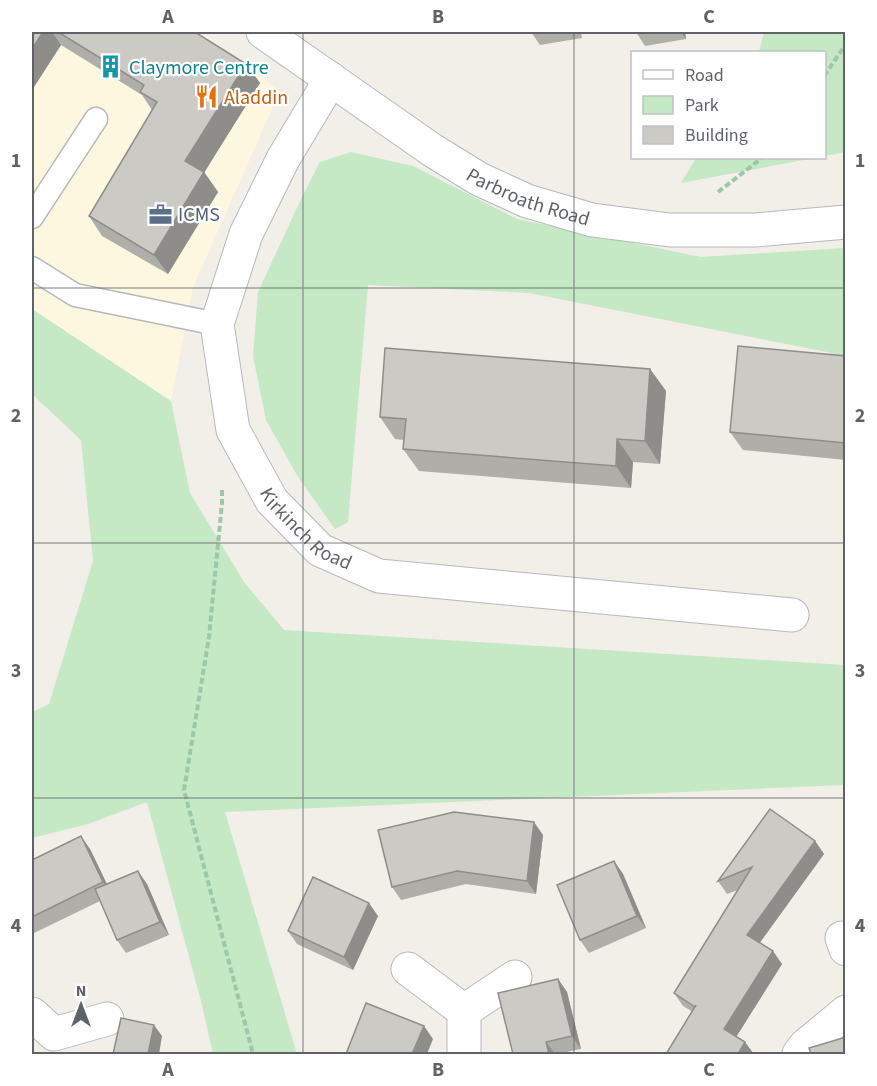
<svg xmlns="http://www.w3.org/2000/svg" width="877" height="1086" viewBox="0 0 877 1086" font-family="'Source Sans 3',sans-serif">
  <rect width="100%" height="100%" fill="#f1efe8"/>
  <!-- commercial -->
  <path fill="#fef7e0" d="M32,32H200L280,91L193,287L171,401L32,309Z"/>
  <!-- green -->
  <path fill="#c5e8c5" d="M764,32H845V152L825,156L824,52H759Z
    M351,152L413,166L517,219L701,257L845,248V358L827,352L529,293L368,285L348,522L335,529L298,477L266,420L253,356L258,292L302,197L320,162Z
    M696,158H814L681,183Z
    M32,309L171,401L190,493L244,582L284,630L845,665V785L225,812L297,1054H213L201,1001L147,802L88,824L32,838V712L49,704L93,561L81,440L32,394Z"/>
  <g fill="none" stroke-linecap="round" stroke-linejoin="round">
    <defs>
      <path id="lane" d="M32,217L96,119
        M32,268L75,295L217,324"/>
      <g id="street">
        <path id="s1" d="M263,32L432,150L479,179L527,201L592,220L670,230H755L846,222"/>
        <path id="s2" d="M331,79L283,159L246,234L217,324L233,430L272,501L320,550L379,576L792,615"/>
        <path d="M842,938L846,949"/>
        <path d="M408,969L464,1011L515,977"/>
        <path d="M32,1014L54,1034L107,1019"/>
        <path d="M464,1054V1011"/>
        <path d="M799,1054L805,1046L846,1012"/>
      </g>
    </defs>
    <!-- lane casing -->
    <use href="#lane" stroke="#b5b8bc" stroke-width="25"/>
    <!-- street casing -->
    <use href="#street" stroke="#b5b8bc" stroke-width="35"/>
    <!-- path -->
    <path stroke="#9cc7a9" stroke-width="4" stroke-dasharray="6 3" stroke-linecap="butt" d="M824,76L846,44
      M718,192L762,158
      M222,490V503L209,637L184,790L253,1054"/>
    <!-- lane -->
    <use href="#lane" stroke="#fff" stroke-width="22"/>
    <!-- street -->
    <use href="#street" stroke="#fff" stroke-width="33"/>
  </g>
  <!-- wall -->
  <path fill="#afaea9" d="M32,32H176L246,64L260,83L204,172L218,192L168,274L102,236L89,216L152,110L142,95L61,45L32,90Z
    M531,32H581L582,38L540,45Z
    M636,32H685L686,39L645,46Z
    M846,356V460L743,450L730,432Z
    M650,369L666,391L660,464L633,462L631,488L419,471L403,449L404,440L395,439L380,417Z
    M543,835L536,894L466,884L401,900L392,887Z
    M815,841L824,854L759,943L782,964L736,1037L683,1006L674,993L738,890L727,894L718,881Z
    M90,849L107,884H147L169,935L126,953L117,940L100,901L32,934V860Z
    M614,861L623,874L646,928L589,953L580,940Z
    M378,916L353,970L297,944L288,931Z
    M558,979L567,992L581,1049L557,1054H513Z"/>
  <!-- shaded-wall -->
  <path fill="#8f8d8a" d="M43,32H52L61,45L32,90V49Z
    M681,32H685L686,39Z
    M246,64L260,83L199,181L185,161Z
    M204,172L218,192L168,274L154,255Z
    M650,369L666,391L660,464L645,441Z
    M617,439L633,462L631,488L616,466Z
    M534,822L543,835L536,894L527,881Z
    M81,836L90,849L112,895L103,882Z
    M815,841L824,854L756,948L747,935Z
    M614,861L623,874L646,928L637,916Z
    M138,871L147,884L169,935L160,922Z
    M369,903L378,916L353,970L344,957Z
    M773,951L782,964L733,1042L724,1029Z
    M558,979L567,992L581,1049L572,1036Z
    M154,1025L162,1036L159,1054H148Z
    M424,1026L433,1039L427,1054H412Z
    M546,1042L555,1054H549Z
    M745,1042L754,1054H738Z"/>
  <!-- building -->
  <path fill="#cccac5" stroke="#8f8d8a" stroke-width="1.5" d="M32,32H43L32,49Z
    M58,32H195L246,64L185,161L204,172L154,255L89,216L157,102L140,92L144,85Z
    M738,346L846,356V443L730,432Z
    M385,348L650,369L645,441L617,439L616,466L403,449L406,419L380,417Z
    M770,809L815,841L747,935L773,951L724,1029L745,1042L738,1054H666L696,1005L695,1007L674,993L752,867L718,881Z
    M454,812L534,822L527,881L457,871L392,887L378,830Z
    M81,836L103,882L32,917V860Z
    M614,861L637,916L580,940L557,885Z
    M138,871L160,922L117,940L95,889Z
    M313,877L369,903L344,957L288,931Z
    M558,979L572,1036L546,1042L549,1054H513L498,993Z
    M366,1003L424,1026L412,1054H346Z
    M121,1018L154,1025L148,1054H113Z
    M846,1037V1054H811L809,1048Z"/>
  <!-- grid -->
  <path fill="none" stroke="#5f6368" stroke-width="1.5" stroke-opacity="0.55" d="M303,32V1054M574,32V1054M32,288H846M32,543H846M32,798H846"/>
  <!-- icons -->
  <defs>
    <symbol id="building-bare" viewBox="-9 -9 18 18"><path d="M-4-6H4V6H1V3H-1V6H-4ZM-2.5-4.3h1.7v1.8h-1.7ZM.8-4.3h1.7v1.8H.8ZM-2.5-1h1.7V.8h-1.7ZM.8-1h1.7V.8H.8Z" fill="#0f9aa8" stroke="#fff" stroke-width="2.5" paint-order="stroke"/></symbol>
    <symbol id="restaurant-bare" viewBox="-9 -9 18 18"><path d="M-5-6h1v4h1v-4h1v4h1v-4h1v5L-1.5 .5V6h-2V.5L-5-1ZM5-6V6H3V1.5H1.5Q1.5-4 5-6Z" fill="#e8710a" stroke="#fff" stroke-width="2.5" paint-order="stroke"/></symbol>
    <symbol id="office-bare" viewBox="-9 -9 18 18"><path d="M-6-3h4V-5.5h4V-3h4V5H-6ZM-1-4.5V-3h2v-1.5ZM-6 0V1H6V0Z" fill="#5c6f8a" stroke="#fff" stroke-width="2.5" paint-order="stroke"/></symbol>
  </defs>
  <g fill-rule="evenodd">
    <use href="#building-bare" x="94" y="50" width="33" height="33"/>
    <use href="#restaurant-bare" x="190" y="80" width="33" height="33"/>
    <use href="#office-bare" x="144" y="198" width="33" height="33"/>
  </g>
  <g text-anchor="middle" stroke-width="4.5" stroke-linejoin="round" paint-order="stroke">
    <!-- culture labels -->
    <g font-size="20" fill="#0d838f" stroke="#fff" text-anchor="start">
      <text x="129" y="74">Claymore Centre</text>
    </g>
    <!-- food labels -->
    <g font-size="20" fill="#c56008" stroke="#fff" text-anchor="start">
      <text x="224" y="104">Aladdin</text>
    </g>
    <!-- street labels -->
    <g font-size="20" fill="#5f6368" stroke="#fff">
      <text dy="7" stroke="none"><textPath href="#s1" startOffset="314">Parbroath Road</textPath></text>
      <text dy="7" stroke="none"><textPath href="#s2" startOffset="504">Kirkinch Road</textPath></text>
    </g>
    <!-- service labels -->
    <g font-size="20" fill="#4e5e75" stroke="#fff" text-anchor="start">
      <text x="178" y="221">ICMS</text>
    </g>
  </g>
  <!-- border -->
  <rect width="877" height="1086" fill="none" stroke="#ffffff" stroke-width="66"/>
  <!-- legend -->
  <rect x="631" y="51" width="195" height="108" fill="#ffffff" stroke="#bfc1c3" stroke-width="1.5"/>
  <rect x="643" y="70" width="30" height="9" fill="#ffffff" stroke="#bfc1c3" stroke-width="1.5"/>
  <text x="685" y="81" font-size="18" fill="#5f6368">Road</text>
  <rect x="643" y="96" width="30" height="18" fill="#c5e8c5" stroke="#bfc1c3" stroke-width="1.5"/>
  <text x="685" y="111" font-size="18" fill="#5f6368">Park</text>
  <rect x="643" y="126" width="30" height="18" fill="#cccac5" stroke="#bfc1c3" stroke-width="1.5"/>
  <text x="685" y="141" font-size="18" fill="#5f6368">Building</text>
  <!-- north arrow -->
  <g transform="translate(81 1005)" stroke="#ffffff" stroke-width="4.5" paint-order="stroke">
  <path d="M0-4.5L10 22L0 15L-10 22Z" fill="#5f6368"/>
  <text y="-9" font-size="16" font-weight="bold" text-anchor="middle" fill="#5f6368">N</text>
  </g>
  <rect x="33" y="33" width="811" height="1020" fill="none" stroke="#5f6368" stroke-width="2"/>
  <g font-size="20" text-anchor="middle" font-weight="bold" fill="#5f6368">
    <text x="168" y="23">A</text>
    <text x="438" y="23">B</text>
    <text x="709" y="23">C</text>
    <text x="16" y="167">1</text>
    <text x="860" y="167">1</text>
    <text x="16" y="422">2</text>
    <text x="860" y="422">2</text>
    <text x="16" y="677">3</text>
    <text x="860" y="677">3</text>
    <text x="16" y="932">4</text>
    <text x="860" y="932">4</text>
    <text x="168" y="1076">A</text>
    <text x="438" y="1076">B</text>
    <text x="709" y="1076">C</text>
  </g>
</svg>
